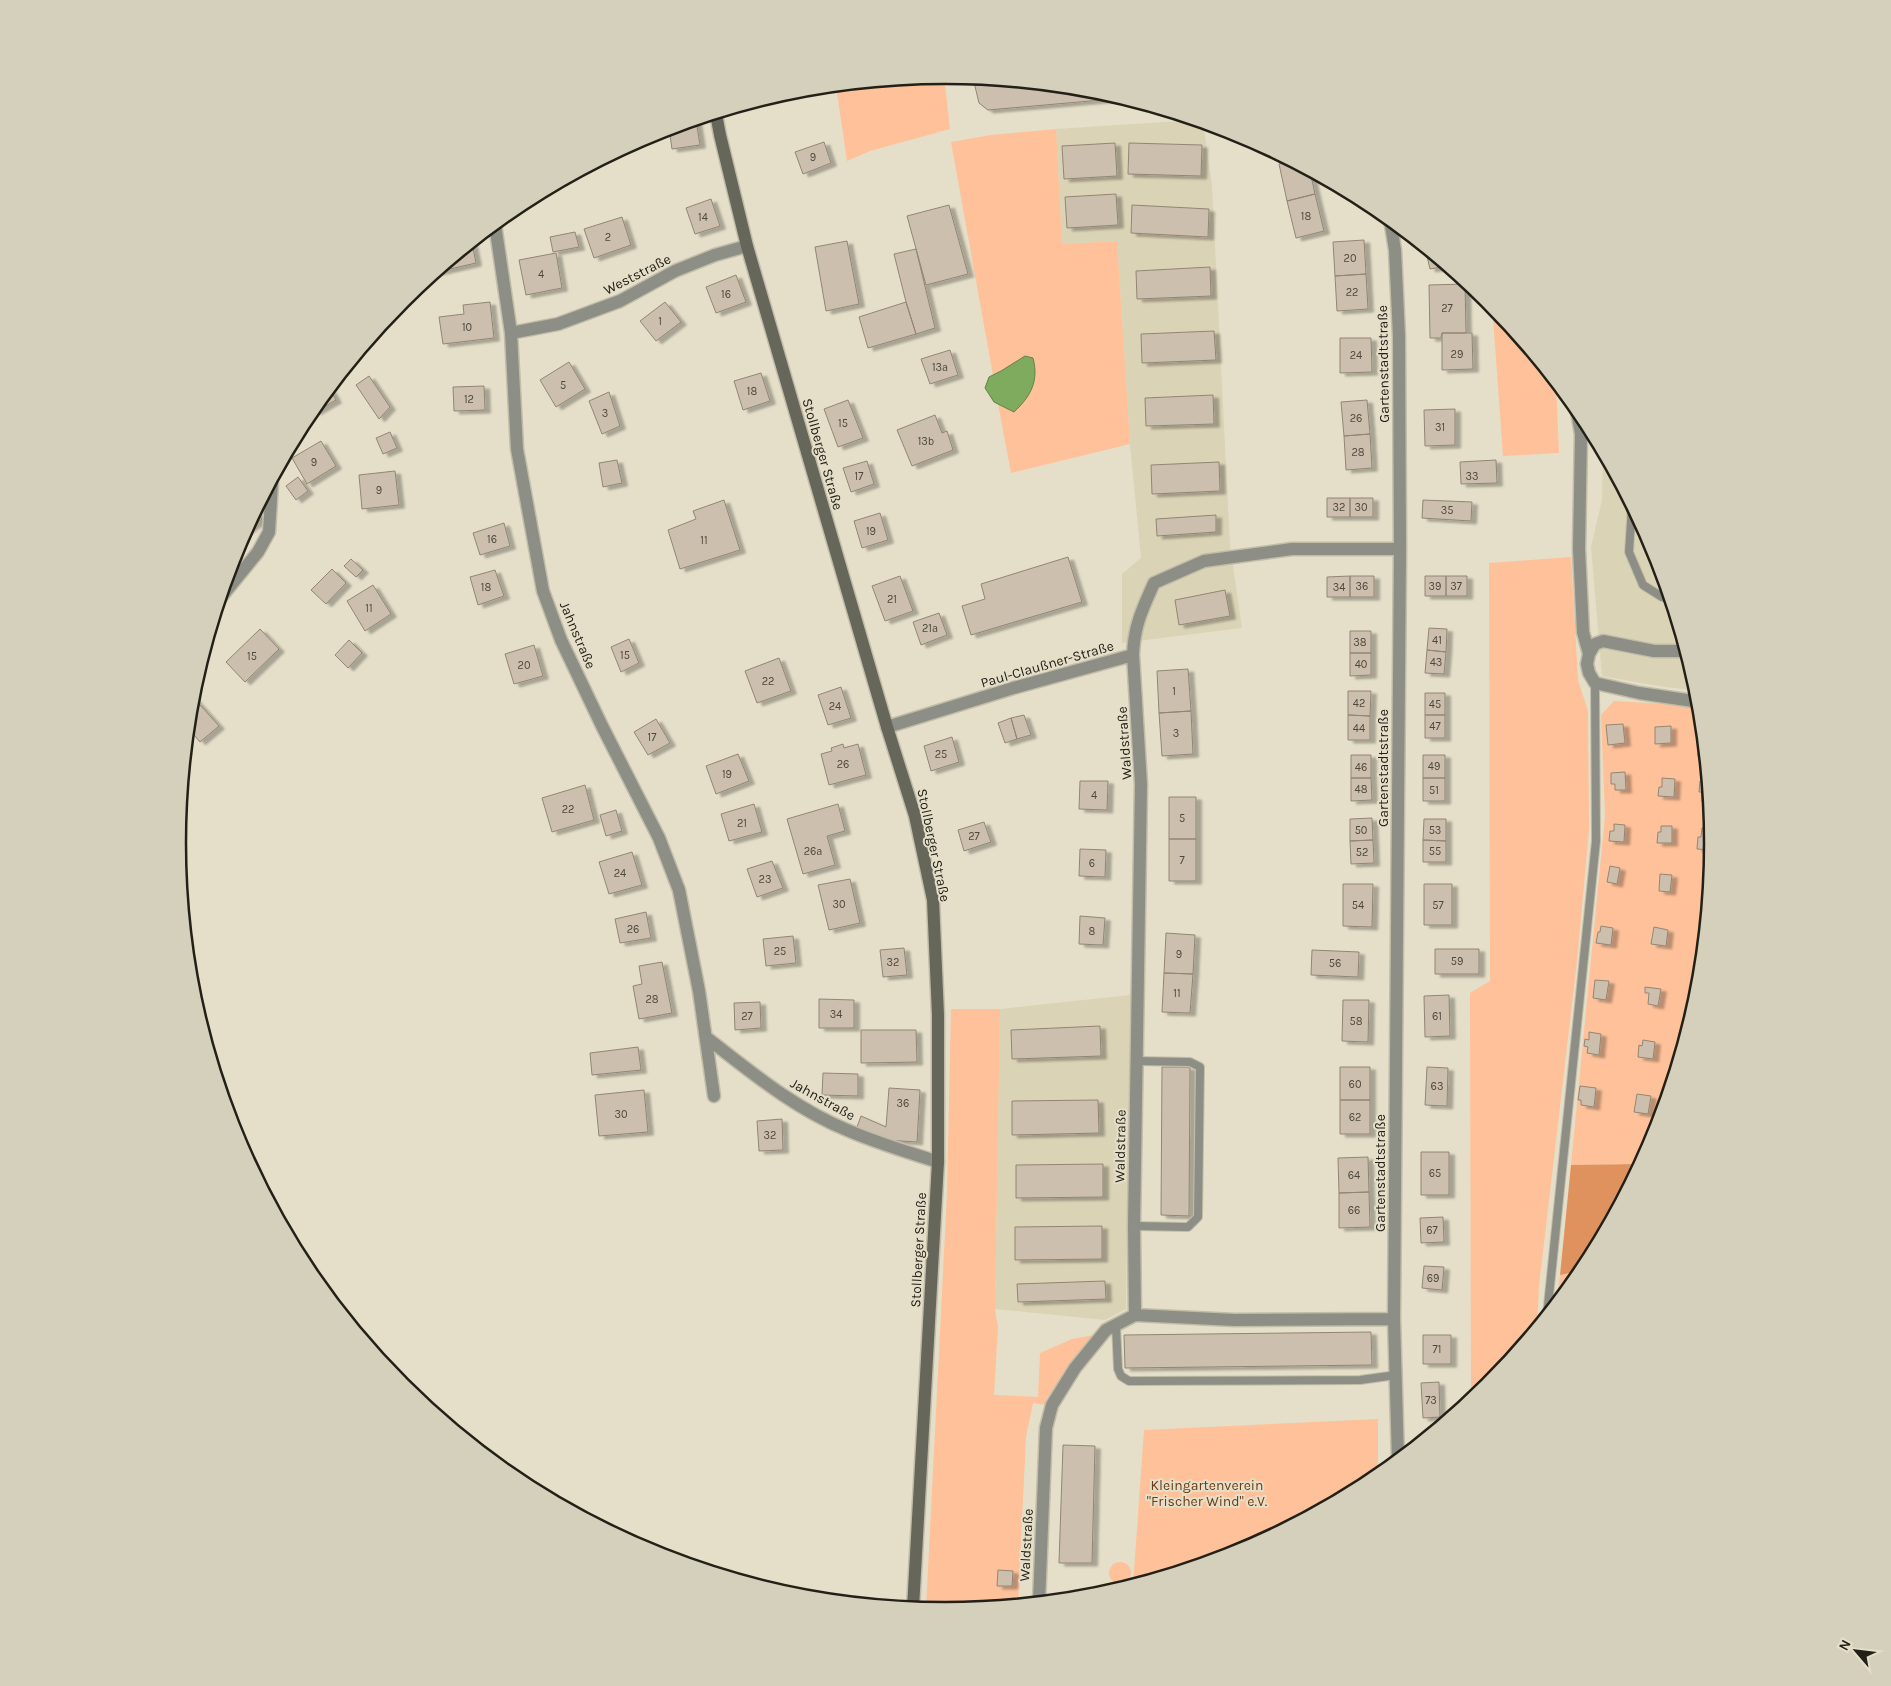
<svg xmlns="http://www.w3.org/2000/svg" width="1891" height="1686" viewBox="0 0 1891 1686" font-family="Karla,sans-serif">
  <defs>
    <filter id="shadow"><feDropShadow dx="5.5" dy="3" stdDeviation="1" flood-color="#0004"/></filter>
  </defs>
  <rect width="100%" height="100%" fill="#e5dfc9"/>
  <!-- built -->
  <path fill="#dbd3b6" d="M1196,120L1203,122L1212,186L1230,546L1242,628L1122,643V574L1141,558L1130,444L1117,241L1062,244L1056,129Z
    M1603,451L1655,549L1698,691L1658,686L1602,676L1591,547L1602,500Z
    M1130,995L1126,1309L1105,1320L995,1309L1000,1009Z"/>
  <!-- green -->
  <path fill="#fec199" d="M944,75L950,129L870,151L847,161L836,86Z
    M1056,129L1062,244L1117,241L1130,444L1011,473L998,404L1015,412L1001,371L993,375L951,142L991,135Z
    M1492,304L1556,382L1559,453L1503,456Z
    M1571,557L1578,680L1588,711L1589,830L1577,961L1539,1286L1537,1327L1488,1386L1471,1401L1470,993L1490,981L1489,563Z
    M1614,701L1700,706L1713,843L1699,993L1655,1137L1640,1164L1571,1165L1605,816L1601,715Z
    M951,1009H1000L995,1309L998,1327L994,1395L1038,1397L1040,1353L1072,1339L1094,1335L1093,1338L1047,1398L1045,1405L1033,1403L1026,1437L1018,1604L945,1611L926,1609L947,1194Z
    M1583,1271L1556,1303L1560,1275Z
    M1378,1419V1477L1372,1482L1239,1553L1133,1585L1144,1430Z
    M1109 1573a11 11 0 1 1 22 0a11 11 0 1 1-22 0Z"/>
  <!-- forest -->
  <path fill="#df925d" d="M1640,1164L1584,1270L1560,1275L1571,1165Z"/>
  <!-- water -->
  <path fill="#7fab5e" stroke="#638149" d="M1025,356L1033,358C1039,381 1031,396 1014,412L994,402L985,388L989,377L1001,371Z"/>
  <!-- building -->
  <path fill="#cdbfad" stroke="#928574" filter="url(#shadow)" d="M973,78L1096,90L1124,98L988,110L979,103Z
    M696,120L700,145L672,149L669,128Z
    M824,142L831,163L803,174L795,152Z
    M1115,143L1117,176L1064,179L1062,146Z
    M1129,143L1202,145L1201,176L1128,174Z
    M1291,161L1310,171L1315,194L1287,201L1279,164Z
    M1116,194L1118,225L1067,228L1065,197Z
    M1315,194L1324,231L1296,238L1287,201Z
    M711,199L720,226L695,234L686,208Z
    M949,205L968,274L926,285L907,216Z
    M1132,205L1209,209L1208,237L1131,233Z
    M622,217L631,245L594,258L584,229Z
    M575,232L579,247L553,252L550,237Z
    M1364,240L1366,274L1335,276L1333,242Z
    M847,241L859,304L826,311L815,247Z
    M472,243L476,263L437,272Z
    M1425,248L1447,266L1430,269Z
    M916,249L935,328L916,334L906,302L894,254Z
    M556,253L562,288L526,295L519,260Z
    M1210,267L1211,296L1137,299L1136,271Z
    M1366,274L1368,309L1337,311L1335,276Z
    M736,275L746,302L716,313L706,287Z
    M1465,284L1466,333H1442L1441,338H1430L1429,285Z
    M490,302L494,338L443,344L439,317L464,314L463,305Z
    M665,302L681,322L656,341L640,321Z
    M906,302L916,334L868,348L859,317Z
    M1214,331L1216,360L1142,363L1141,334Z
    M1442,333H1472L1473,369L1442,370Z
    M1340,338H1371L1372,372L1340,373Z
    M950,350L958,375L930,384L921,359Z
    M569,362L585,389L556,407L540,380Z
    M761,373L770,401L743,410L734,381Z
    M369,376L390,407L379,419L356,385Z
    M484,386L485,410L454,411L453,387Z
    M330,389L336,400L315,412L313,409Z
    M609,392L620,426L602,434L589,401Z
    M1213,395L1214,424L1146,426L1145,398Z
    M848,400L863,438L838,447L824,409Z
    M1367,400L1370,434L1344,436L1341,402Z
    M1455,409V445L1425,446L1424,410Z
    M935,415L942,433L947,431L953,450L912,466L897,430Z
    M390,432L397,448L383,454L376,438Z
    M1370,434L1372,468L1346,470L1344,436Z
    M321,441L336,466L307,484L292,458Z
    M617,460L622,483L603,487L599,463Z
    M1496,460L1497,483L1461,484L1460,462Z
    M867,461L874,484L851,492L843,468Z
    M1219,462L1220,491L1152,494L1151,465Z
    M395,471L399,505L362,509L359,475Z
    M298,477L308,491L296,500L286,486Z
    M1327,498H1350V517H1327Z
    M1350,498H1373V517H1350Z
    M724,500L740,550L680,569L668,530L696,519L693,511Z
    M1423,500L1472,502L1471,521L1422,518Z
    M256,512L262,519L246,531Z
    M880,513L888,540L862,548L854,521Z
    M1216,515V532L1157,536L1156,519Z
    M504,523L510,546L480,555L473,533Z
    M234,556L240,565L229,572Z
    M1068,557L1082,602L971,635L962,606L985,599L981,584Z
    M351,559L363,570L356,577L344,566Z
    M332,569L346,583L326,604L311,590Z
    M495,570L504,596L478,605L470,577Z
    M900,576L913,611L885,621L872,586Z
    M1350,576H1374V597H1350Z
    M1350,576V597H1327V577Z
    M1425,576H1446V596H1425Z
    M1446,576H1467V596H1446Z
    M373,585L391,614L365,631L347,601Z
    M1225,590L1230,616L1179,625L1175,600Z
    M939,613L947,635L921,645L913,622Z
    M1429,628L1447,629L1446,652L1427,650Z
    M260,629L279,649L245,682L226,662Z
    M1350,631H1371V653H1350Z
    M629,639L639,663L621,672L611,647Z
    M349,640L362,653L348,668L335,655Z
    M534,645L543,676L514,684L505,654Z
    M1427,650L1446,652L1444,674L1425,673Z
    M1350,653H1371V675L1350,676Z
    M779,658L791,691L757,703L745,671Z
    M1188,669L1191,711L1159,713L1157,671Z
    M841,687L851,718L828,725L818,695Z
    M1348,691H1371L1370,716L1348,715Z
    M1425,693H1445V715H1425Z
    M192,696L219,726L200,742L189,729Z
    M1191,711L1193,754L1162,756L1159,713Z
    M1024,715L1031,735L1017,739L1011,718Z
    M1348,715L1370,716V740H1348Z
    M1425,715H1445V738H1425Z
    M1011,718L1017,739L1005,743L998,723Z
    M656,719L670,743L648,755L634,732Z
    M1623,724L1625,743L1608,745L1606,725Z
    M1671,726V743L1655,744V727Z
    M1699,736H1703L1705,756H1698Z
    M952,737L959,762L931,771L924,746Z
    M843,744L844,748L858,744L866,775L829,785L821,754L832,751L831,748Z
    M738,754L749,781L716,794L706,766Z
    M1351,755H1371V778H1351Z
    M1423,755H1445V778H1423Z
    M1625,772L1626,790H1615V784H1611V773Z
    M1351,778H1371L1372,800L1351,801Z
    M1423,778H1445V801H1423Z
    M1662,778L1675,779L1674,797L1658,796L1659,787H1662Z
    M1080,781H1108L1107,810L1079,809Z
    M1700,781L1707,782L1710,803L1702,802V792H1699Z
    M585,785L594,820L552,832L542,798Z
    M1169,797H1196V839H1169Z
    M754,804L762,832L729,841L721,814Z
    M838,804L845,831L827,836L835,865L803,874L787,819Z
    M616,810L622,831L606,836L600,815Z
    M1372,818L1373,840L1350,841V819Z
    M1424,819H1446V841L1423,840Z
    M984,822L991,842L964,851L958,830Z
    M1614,824L1625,825L1624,842L1609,841L1610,831H1614Z
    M1661,826H1672V843H1657L1658,832H1661Z
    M1702,828H1712L1713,850L1697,849L1698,837H1701Z
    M1169,839H1196V881H1169Z
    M1373,840L1374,863L1351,864L1350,841Z
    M1423,840L1446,841V862H1423Z
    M1080,849L1106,850L1105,877L1079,876Z
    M632,852L642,885L609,894L599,862Z
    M772,861L783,888L757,897L747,869Z
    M1610,866L1620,868L1617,884L1607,882Z
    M1660,874L1672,875L1670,892L1659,891Z
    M1704,876H1710L1708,894H1702Z
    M850,879L860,923L829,930L818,885Z
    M1343,884H1373L1372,927L1343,926Z
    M1424,884H1452V925H1424Z
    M646,912L651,938L620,943L615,919Z
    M1080,916L1105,918L1103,945L1079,944Z
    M1601,926L1613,928L1611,945L1596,943L1598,932H1600Z
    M1654,927L1668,930L1666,946L1651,944Z
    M1166,933L1195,935L1193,974L1164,973Z
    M1701,933L1705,934L1703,952H1699Z
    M793,936L796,963L766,966L763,939Z
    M904,948L907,975L883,977L880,950Z
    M1435,949H1479V974H1435Z
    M1312,950L1359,952L1358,977L1311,975Z
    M662,962L672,1013L639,1019L633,986L642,984L639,966Z
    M1164,973L1193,974L1190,1013L1162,1012Z
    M1595,980L1609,981L1606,1000L1593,998Z
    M1645,987L1661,989L1658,1006L1648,1004L1649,993H1645Z
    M1695,990H1699L1694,1007H1693Z
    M1449,995L1450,1036L1425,1037L1424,996Z
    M819,999L854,1000V1028H819Z
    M1343,1000H1369L1368,1042L1342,1041Z
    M760,1002L761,1028L735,1030L734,1003Z
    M1100,1026L1101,1056L1012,1059L1011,1030Z
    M861,1030H916L917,1062L861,1063Z
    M1589,1032L1601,1034L1599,1055L1587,1053L1588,1047L1584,1046L1585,1039L1589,1040Z
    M1643,1040L1655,1042L1653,1059L1638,1057L1639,1045L1642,1046Z
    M638,1047L641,1070L592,1075L590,1053Z
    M1162,1067H1190L1189,1216L1161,1215Z
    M1340,1067H1370V1100H1340Z
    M1427,1067L1448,1068L1447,1106L1425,1105Z
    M823,1073L858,1074V1096L822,1095Z
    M1580,1086L1596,1088L1594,1107L1581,1105V1100H1578Z
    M889,1088L920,1090L917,1142L885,1140L857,1127L861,1116L886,1127Z
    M644,1090L648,1132L599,1136L595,1095Z
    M1637,1094L1651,1096L1648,1114L1634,1112Z
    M1098,1100L1099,1133L1012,1135V1101Z
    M1340,1100H1370V1134H1340Z
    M782,1119L783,1150L759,1151L757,1121Z
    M1421,1152H1449V1195H1421Z
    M1368,1157L1369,1192L1339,1193L1338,1158Z
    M1103,1164V1197L1016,1198V1165Z
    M1369,1192L1370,1227L1339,1228V1193Z
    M1443,1217L1444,1242L1421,1243L1420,1218Z
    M1102,1226V1259L1015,1260V1227Z
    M1424,1266L1444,1267L1442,1290L1422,1288Z
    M1105,1281L1106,1299L1018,1302L1017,1284Z
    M1371,1332L1372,1365L1125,1368L1124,1335Z
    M1423,1335H1451V1364H1423Z
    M1439,1382L1440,1417L1423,1418L1421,1383Z
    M1063,1445L1095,1446L1092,1563H1059Z
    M998,1570L1013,1571L1012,1586H997Z"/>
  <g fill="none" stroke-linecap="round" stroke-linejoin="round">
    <defs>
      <path id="service" d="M1632,506L1629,552L1643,585L1662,597L1670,598
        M1134,1226L1188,1227L1198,1217L1200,1067L1190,1062L1137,1061
        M1547,1315L1596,841L1595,683
        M1116,1325L1118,1369L1121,1376L1129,1381L1360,1380L1396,1375"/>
      <path id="minor" d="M1390,219L1395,250L1399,336L1400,549L1394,1319L1398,1460
        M495,224L511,333L517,449L543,591L561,640L602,726L659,838L679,890L699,991L714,1096
        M511,333L558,324L620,301L675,271L715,255L747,246
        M1576,406L1581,434L1579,549L1583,632L1589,654L1587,664L1589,673L1595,683L1639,693L1700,702
        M222,596L258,552L269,532L272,483
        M1589,654L1595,644L1603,641L1654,651H1686
        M887,727L1010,689L1133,655C1134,626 1142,610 1154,583L1204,561L1292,549H1400
        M707,1038C751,1072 795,1109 847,1130C877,1143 908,1152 938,1162
        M1135,1315L1234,1320L1394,1319
        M1039,1602L1046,1428L1052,1405L1075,1368L1106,1330L1135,1315L1134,1226L1141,784L1133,655"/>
      <path id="secondary" d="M716,114L720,135L747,246L887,727L915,816L933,900L938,1015V1162L913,1608"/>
    </defs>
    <!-- service casing -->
    <use href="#service" stroke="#c2bda9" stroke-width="10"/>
    <!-- minor casing -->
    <use href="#minor" stroke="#c2bda9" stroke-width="15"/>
    <!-- secondary casing -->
    <use href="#secondary" stroke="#c2bda9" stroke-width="15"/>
    <!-- service -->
    <use href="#service" stroke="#8d8e85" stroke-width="8"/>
    <!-- minor -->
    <use href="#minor" stroke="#8d8e85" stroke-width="12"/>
    <!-- secondary -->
    <use href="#secondary" stroke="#66675a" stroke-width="12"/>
  </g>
  <g text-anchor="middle" stroke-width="4" stroke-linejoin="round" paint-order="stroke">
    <!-- number labels -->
    <g font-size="11" fill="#4e483d">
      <text x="813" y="161">9</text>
      <text x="1306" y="220">18</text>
      <text x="703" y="221">14</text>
      <text x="608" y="241">2</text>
      <text x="1350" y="262">20</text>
      <text x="541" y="278">4</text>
      <text x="1352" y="296">22</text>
      <text x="726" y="298">16</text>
      <text x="1447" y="312">27</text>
      <text x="660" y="325">1</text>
      <text x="467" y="331">10</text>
      <text x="1457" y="358">29</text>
      <text x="1356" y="359">24</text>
      <text x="940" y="371">13a</text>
      <text x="563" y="389">5</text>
      <text x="752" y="395">18</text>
      <text x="469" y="403">12</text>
      <text x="605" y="417">3</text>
      <text x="1356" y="422">26</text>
      <text x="843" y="427">15</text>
      <text x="1440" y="431">31</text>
      <text x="926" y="445">13b</text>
      <text x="1358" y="456">28</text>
      <text x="314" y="466">9</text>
      <text x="859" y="480">17</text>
      <text x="1472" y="480">33</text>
      <text x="379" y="494">9</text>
      <text x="1339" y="511">32</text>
      <text x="1361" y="511">30</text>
      <text x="1447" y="514">35</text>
      <text x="871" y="535">19</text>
      <text x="492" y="543">16</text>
      <text x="704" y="544">11</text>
      <text x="1362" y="590">36</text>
      <text x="1435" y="590">39</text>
      <text x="1456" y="590">37</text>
      <text x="486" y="591">18</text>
      <text x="1339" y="591">34</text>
      <text x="892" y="603">21</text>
      <text x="369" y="612">11</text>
      <text x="930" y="632">21a</text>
      <text x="1437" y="644">41</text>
      <text x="1360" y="646">38</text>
      <text x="625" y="659">15</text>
      <text x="252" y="660">15</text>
      <text x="1436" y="666">43</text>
      <text x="1361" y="668">40</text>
      <text x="524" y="669">20</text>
      <text x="768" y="685">22</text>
      <text x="1174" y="695">1</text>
      <text x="1359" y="707">42</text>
      <text x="1435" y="708">45</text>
      <text x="835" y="710">24</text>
      <text x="1435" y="730">47</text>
      <text x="1359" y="732">44</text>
      <text x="1176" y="737">3</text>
      <text x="652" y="741">17</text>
      <text x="941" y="758">25</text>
      <text x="843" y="768">26</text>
      <text x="1434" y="770">49</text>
      <text x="1361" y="771">46</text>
      <text x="727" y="778">19</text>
      <text x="1361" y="793">48</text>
      <text x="1434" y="794">51</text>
      <text x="1094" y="799">4</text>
      <text x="568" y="813">22</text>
      <text x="1182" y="822">5</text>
      <text x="742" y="827">21</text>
      <text x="1361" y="834">50</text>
      <text x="1435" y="834">53</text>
      <text x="974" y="840">27</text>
      <text x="813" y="855">26a</text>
      <text x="1435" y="855">55</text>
      <text x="1362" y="856">52</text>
      <text x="1182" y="864">7</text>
      <text x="1092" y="867">6</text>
      <text x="620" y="877">24</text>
      <text x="765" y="883">23</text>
      <text x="839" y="908">30</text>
      <text x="1358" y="909">54</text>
      <text x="1438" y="909">57</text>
      <text x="633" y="933">26</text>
      <text x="1092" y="935">8</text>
      <text x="780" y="955">25</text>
      <text x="1179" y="958">9</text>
      <text x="1457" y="965">59</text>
      <text x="893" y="966">32</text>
      <text x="1335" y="967">56</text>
      <text x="1177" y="997">11</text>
      <text x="652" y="1003">28</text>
      <text x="836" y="1018">34</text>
      <text x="747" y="1020">27</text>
      <text x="1437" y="1020">61</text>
      <text x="1356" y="1025">58</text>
      <text x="1355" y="1088">60</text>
      <text x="1437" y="1090">63</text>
      <text x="903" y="1107">36</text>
      <text x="621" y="1118">30</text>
      <text x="1355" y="1121">62</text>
      <text x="770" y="1139">32</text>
      <text x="1435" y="1177">65</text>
      <text x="1354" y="1179">64</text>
      <text x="1354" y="1214">66</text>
      <text x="1432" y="1234">67</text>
      <text x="1433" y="1282">69</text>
      <text x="1437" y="1353">71</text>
      <text x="1431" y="1404">73</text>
    </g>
    <!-- street labels -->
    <g font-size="14" fill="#232018" stroke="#e5dfc9">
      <text transform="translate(637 274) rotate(-27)" y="5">Weststraße</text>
      <text transform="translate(1383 364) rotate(-91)" y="5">Gartenstadtstraße</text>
      <text transform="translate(823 454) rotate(74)" y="5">Stollberger Straße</text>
      <text transform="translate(578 635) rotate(67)" y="5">Jahnstraße</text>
      <text transform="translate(1047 664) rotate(-16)" y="5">Paul-Claußner-Straße</text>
      <text transform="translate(1124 743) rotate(-94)" y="5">Waldstraße</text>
      <text transform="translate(1383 768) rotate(-90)" y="5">Gartenstadtstraße</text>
      <text transform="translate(934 845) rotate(78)" y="5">Stollberger Straße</text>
      <text transform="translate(823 1099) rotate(29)" y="5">Jahnstraße</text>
      <text transform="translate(1120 1146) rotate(-89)" y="5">Waldstraße</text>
      <text transform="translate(1380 1173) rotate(-90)" y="5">Gartenstadtstraße</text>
      <text transform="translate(918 1250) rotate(-87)" y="5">Stollberger Straße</text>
      <text transform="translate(1026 1545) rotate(-87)" y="5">Waldstraße</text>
    </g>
    <!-- park labels -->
    <g font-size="14" fill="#6d3b13" stroke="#e5dfc9">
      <text x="1207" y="1490">Kleingartenverein<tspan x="1207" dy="16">"Frischer Wind" e.V.</tspan></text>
    </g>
  </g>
  <!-- crop -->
  <path d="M0 0H1891V1686H0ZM186 843a759 759 0 1 1 1518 0a759 759 0 1 1-1518 0Z" fill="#d5d0bb" fill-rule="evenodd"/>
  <path fill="none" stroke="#232018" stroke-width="2.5" d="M186 843a759 759 0 1 1 1518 0a759 759 0 1 1-1518 0Z"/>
  <!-- north arrow -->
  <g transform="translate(1856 1651) rotate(298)" stroke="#e5dfc9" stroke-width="4" paint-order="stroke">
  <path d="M0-4L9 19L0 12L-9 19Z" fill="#232018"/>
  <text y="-8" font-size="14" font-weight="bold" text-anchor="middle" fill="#232018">N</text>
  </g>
</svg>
